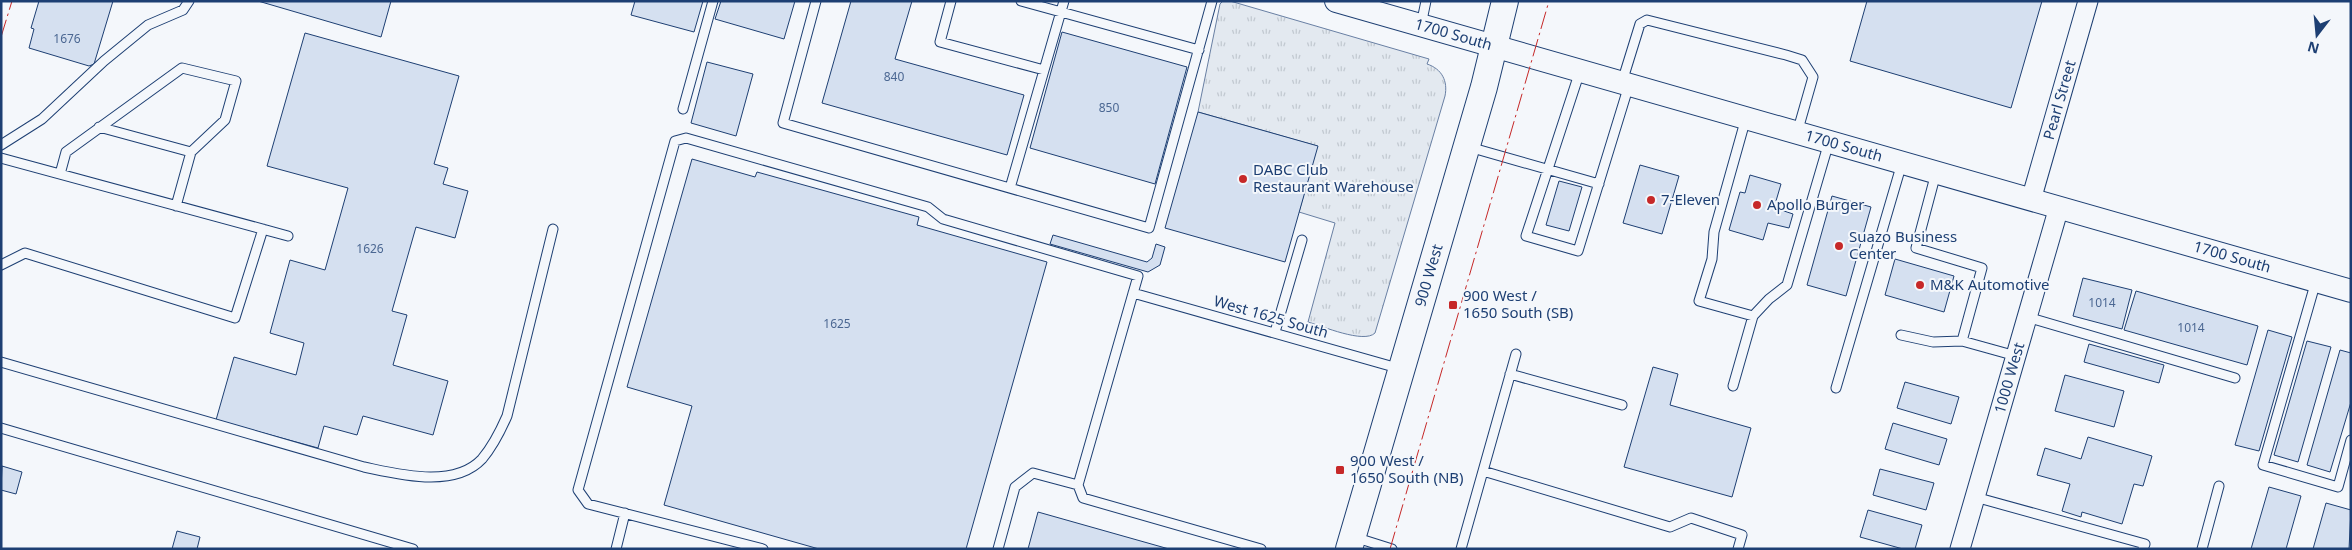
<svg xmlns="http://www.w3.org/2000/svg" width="2352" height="550" viewBox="0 0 2352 550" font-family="'Noto Sans',sans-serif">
  <defs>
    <pattern id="grass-tufts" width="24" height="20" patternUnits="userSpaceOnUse" patternTransform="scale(1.25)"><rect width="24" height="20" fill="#e3e9f0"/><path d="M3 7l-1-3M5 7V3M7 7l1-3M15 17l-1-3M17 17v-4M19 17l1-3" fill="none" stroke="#c2c9d1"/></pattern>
  </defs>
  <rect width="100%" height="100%" fill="#f4f7fb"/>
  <!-- grass -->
  <path fill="url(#grass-tufts)" stroke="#687fa3" d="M1223,1H1230L1429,59L1427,64C1442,69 1448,81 1445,96L1375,333C1364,344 1322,326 1308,322L1335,223L1299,212L1317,146L1198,112L1220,4Z"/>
  <!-- building -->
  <path fill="#d5e0f0" stroke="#1d3f73" d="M39,1H113L94,64L89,66L29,48L34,29L31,28Z
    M258,1H391L381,37Z
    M635,1H703L694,32L631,15Z
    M721,1H795L784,39L715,19Z
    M851,1H912L895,59L1024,95L1007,155L822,103Z
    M1867,1H2042L2011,108L1850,61Z
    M1062,32L1187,67L1155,184L1030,148Z
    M305,33L459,76L434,164L448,168L443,184L468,191L455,238L416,227L392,311L407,315L393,365L448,381L433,435L363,416L357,435L324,426L318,448L216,420L234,357L296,375L304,343L270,333L290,260L325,270L348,188L267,166Z
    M707,62L753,74L736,136L691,123Z
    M1198,112L1318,146L1285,262L1165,228Z
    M692,159L755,177L757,172L919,217L917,225L1047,262L966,549H819L664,505L692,406L627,387Z
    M1640,165L1679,176L1662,234L1623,223Z
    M1750,175L1781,184L1776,201L1780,202L1778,209L1793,214L1789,228L1768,223L1763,240L1729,230L1740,192L1745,193Z
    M1559,181L1582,187L1569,231L1546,225Z
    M1832,196L1871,207L1846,296L1807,285Z
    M1053,235L1147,262L1152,258L1156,244L1165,247L1160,265L1148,272L1050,244Z
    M1895,259L1954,276L1944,312L1885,295Z
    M2083,278L2132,290L2122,329L2073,316Z
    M2136,291L2258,326L2247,365L2124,330Z
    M2268,330L2292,337L2259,451L2235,445Z
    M2307,341L2331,347L2298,462L2274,455Z
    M2089,344L2164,365L2159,383L2084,362Z
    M2340,350L2351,353V402L2330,472L2307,465Z
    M1653,367L1678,374L1670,405L1751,428L1732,497L1624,467Z
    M2065,375L2124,391L2114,427L2055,411Z
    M1905,382L1959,397L1951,424L1897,408Z
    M1893,423L1947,439L1939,465L1885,449Z
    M2088,437L2152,456L2143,486L2134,484L2122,524L2082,512L2081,517L2062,511L2070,484L2037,475L2045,448L2081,459Z
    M2,466L22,472L16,494L1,490Z
    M1880,469L1934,483L1926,510L1873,495Z
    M2269,487L2301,496L2286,549H2251Z
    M2326,503L2351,510L2349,549H2313Z
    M1868,510L1922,525L1915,549H1903L1860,537Z
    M1038,512L1169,549H1028Z
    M177,531L200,537L197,549H172Z"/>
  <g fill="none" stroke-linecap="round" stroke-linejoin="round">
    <defs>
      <path id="service" d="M816,1L783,123L1149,228L1212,1
        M951,1L940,42L1044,70
        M1021,1L1199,50
        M1421,25L1426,1
        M1580,71L1526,236L1578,251L1629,85
        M1622,82L1640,24L1647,20L1786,55L1802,60L1813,77L1797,133
        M683,109L713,1
        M1746,118L1714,232L1712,259L1699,301L1753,316
        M1,145L42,119L104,61L148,25L183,10L189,1
        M1469,147L1599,184
        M1,158L288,236
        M1936,173L1916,248L1982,268L1962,341L2016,356
        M60,174L66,152L182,68L236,81L225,120L191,152L99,127
        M1010,188L1064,1
        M176,206L191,152
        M1,265L25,253L235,318L263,229
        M2316,281L2263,465L2338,487L2351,440
        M1133,293L1401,369
        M2027,317L2235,378
        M1275,332L1302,240
        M1901,335L1933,342L1962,341
        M1,362L364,467C398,474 454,489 482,459C493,446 500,432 507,416L553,229
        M1510,374L1622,405
        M1733,386L1753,316L1769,299L1787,285L1829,142
        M1836,388L1902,163
        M1,428L413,549
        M1483,471L1670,527L1691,518L1742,535L1738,549
        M1975,497L2145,544L2143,549
        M1354,537L1392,549
        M616,549L625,513
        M763,549L588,504L578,490L675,141L686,138L928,207L943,219L1138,276L1078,485L1083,498L1261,549
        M998,549L1015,487L1033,473L1078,485
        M1461,549L1516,354
        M2202,549L2219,486"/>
      <g id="minor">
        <path id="s1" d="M2031,200L2088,1"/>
        <path id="s2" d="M1960,549L2059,207"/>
      </g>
      <g id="tertiary">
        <path id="s3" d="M1336,1L2351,291"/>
      </g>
      <g id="secondary">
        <path id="s4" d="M1349,549L1484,87L1505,1"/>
      </g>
    </defs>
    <!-- service casing -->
    <use href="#service" stroke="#1d3f73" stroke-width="11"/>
    <!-- minor casing -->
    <use href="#minor" stroke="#1d3f73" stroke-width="21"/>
    <!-- tertiary casing -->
    <use href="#tertiary" stroke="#1d3f73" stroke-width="24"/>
    <!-- secondary casing -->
    <use href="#secondary" stroke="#1d3f73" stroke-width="28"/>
    <!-- service -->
    <use href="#service" stroke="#f4f7fb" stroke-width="9"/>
    <!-- minor -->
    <use href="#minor" stroke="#f4f7fb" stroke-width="19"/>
    <!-- tertiary -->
    <use href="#tertiary" stroke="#f4f7fb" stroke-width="22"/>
    <!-- secondary -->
    <use href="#secondary" stroke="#f4f7fb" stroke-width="26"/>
    <!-- power -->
    <path stroke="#c62828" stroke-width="1" stroke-dasharray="18 4 2.5 4" stroke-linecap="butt" d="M1,37L12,1
      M1390,549L1549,1"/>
  </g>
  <!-- markers -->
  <g fill="#c62828" stroke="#f4f7fb" stroke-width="2">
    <circle cx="1243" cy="179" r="5"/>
    <circle cx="1651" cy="200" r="5"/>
    <circle cx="1757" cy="205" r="5"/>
    <circle cx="1839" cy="246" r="5"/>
    <circle cx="1920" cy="285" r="5"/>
    <rect x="1448" y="300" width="10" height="10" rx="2.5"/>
    <rect x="1335" y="465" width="10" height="10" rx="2.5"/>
  </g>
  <g text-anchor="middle" stroke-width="4" stroke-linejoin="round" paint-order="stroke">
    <!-- number labels -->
    <g font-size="12" fill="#4b6792">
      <text x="67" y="43">1676</text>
      <text x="894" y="81">840</text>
      <text x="1109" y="112">850</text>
      <text x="370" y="253">1626</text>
      <text x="2102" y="307">1014</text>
      <text x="837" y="328">1625</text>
      <text x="2191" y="332">1014</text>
    </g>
    <!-- street labels -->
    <g font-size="15" fill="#1d3f73" stroke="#f4f7fb">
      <text dy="5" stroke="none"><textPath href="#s3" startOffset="122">1700 South</textPath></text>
      <text dy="5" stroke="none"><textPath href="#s1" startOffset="104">Pearl Street</textPath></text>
      <text dy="5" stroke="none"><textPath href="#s3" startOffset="528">1700 South</textPath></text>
      <text dy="5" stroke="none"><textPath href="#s3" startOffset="932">1700 South</textPath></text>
      <text dy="5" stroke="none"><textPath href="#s4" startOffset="285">900 West</textPath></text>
      <text transform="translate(1271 317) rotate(16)" y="5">West 1625 South</text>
      <text dy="5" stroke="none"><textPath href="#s2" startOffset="178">1000 West</textPath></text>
    </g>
    <!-- poi labels -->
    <g font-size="15" fill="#1d3f73" stroke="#f4f7fb" text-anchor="start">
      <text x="1253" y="175">DABC Club<tspan x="1253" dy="17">Restaurant Warehouse</tspan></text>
      <text x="1661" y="205">7-Eleven</text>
      <text x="1767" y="210">Apollo Burger</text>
      <text x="1849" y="242">Suazo Business<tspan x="1849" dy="17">Center</tspan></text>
      <text x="1930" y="290">M&amp;K Automotive</text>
      <text x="1463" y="301">900 West /<tspan x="1463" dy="17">1650 South (SB)</tspan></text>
      <text x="1350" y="466">900 West /<tspan x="1350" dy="17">1650 South (NB)</tspan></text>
    </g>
  </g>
  <!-- border -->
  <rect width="2352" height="550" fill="none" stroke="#1d3f73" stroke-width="5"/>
  <!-- north arrow -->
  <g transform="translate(2317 35) rotate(196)" stroke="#f4f7fb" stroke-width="4" paint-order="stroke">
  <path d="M0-4L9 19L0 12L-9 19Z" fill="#1d3f73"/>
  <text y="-8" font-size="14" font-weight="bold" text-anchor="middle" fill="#1d3f73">N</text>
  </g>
</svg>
